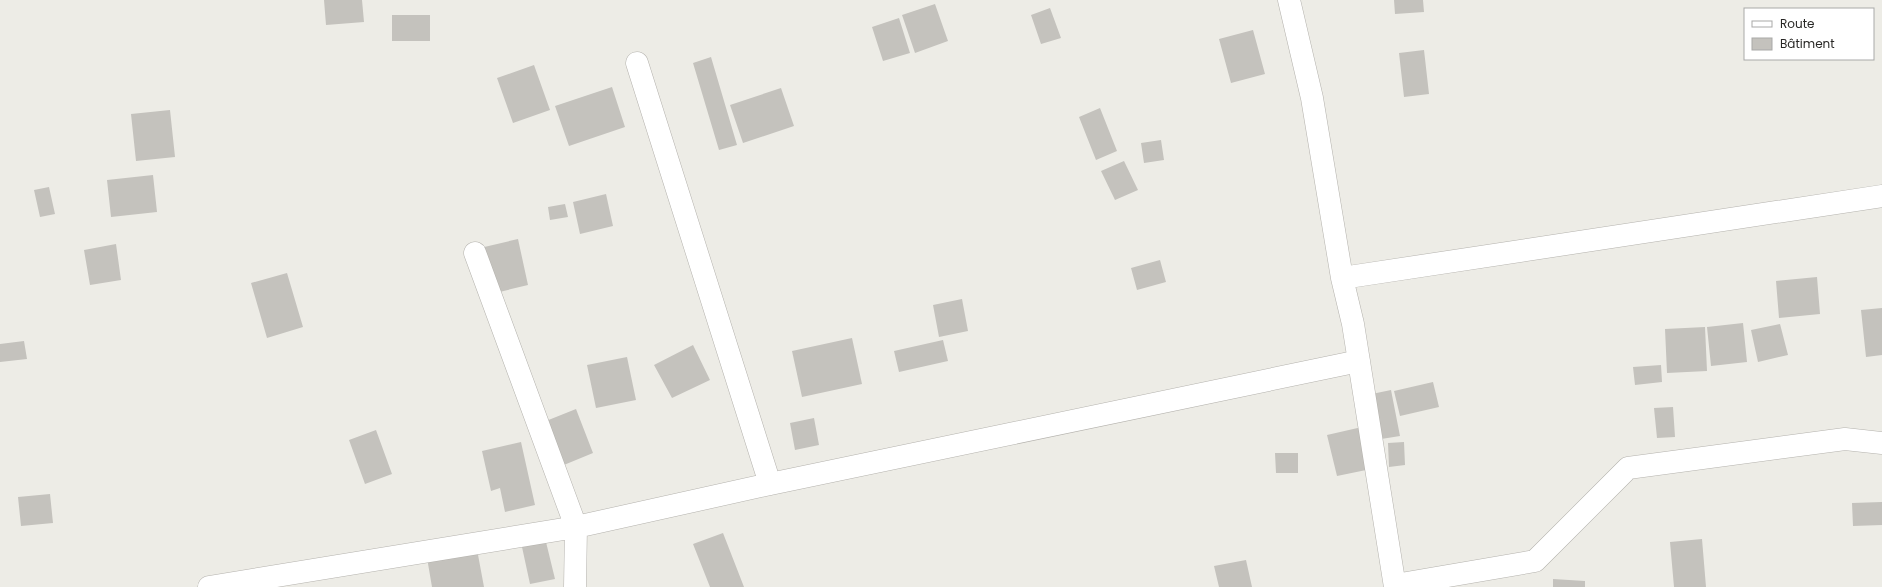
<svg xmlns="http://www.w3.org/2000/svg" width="1882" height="587" viewBox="0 0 1882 587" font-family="Poppins,sans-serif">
  <rect width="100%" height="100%" fill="#edece6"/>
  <!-- building -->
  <path fill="#c4c2bd" d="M324,0H362L364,22L326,25Z
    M1394,0H1423L1424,12L1395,14Z
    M935,4L948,41L915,53L902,15Z
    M1050,8L1061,38L1041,44L1031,15Z
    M392,15H430V41H392Z
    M899,18L910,53L883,61L872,27Z
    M1253,30L1265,74L1231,83L1219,39Z
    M1424,50L1429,94L1404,97L1399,53Z
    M711,57L737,145L719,150L693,63Z
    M534,65L550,110L513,123L497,78Z
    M612,87L625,127L569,146L555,106Z
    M781,88L794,126L743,143L730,105Z
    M1100,108L1117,151L1096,160L1079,117Z
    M170,110L175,157L136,161L131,114Z
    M1161,140L1164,160L1144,163L1141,143Z
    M1124,161L1138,190L1115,200L1101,171Z
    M153,175L157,212L111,217L107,180Z
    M49,187L55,214L40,217L34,190Z
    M606,194L613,226L580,234L573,202Z
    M565,204L568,217L550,220L548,207Z
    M518,239L528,285L491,294L480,248Z
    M116,244L121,280L90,285L84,250Z
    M1160,260L1166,282L1137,290L1131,268Z
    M287,273L303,327L267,338L251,283Z
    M1817,277L1820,314L1779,318L1776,281Z
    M962,299L968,331L939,337L933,305Z
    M1882,308V355L1866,357L1861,310Z
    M1743,323L1747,362L1711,366L1707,327Z
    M1780,324L1788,355L1758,362L1751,330Z
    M1705,327L1707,371L1667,373L1665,329Z
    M852,338L862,384L802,397L792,351Z
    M943,340L948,361L899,372L894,351Z
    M24,341L27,359L0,362V344Z
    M693,345L710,380L672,398L654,365Z
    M627,357L636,400L596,408L587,365Z
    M1661,365L1662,382L1635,385L1633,367Z
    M1433,382L1439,407L1400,416L1394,391Z
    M1391,390L1400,436L1375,440L1367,395Z
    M1673,407L1675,437L1657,438L1654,408Z
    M576,409L593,453L559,467L541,423Z
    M814,418L819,445L795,450L790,423Z
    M1362,427L1371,469L1337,476L1327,435Z
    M376,430L392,474L365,484L349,440Z
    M521,442L535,505L505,512L500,488L491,491L482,451Z
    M1404,442L1405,465L1389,467L1388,443Z
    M1275,453H1298V473H1276Z
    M50,494L53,523L21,526L18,497Z
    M1882,502V525L1853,526L1852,503Z
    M723,533L744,587H710L693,544Z
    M1702,539L1706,587H1674L1670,542Z
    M546,542L555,579L530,584L522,547Z
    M476,544L484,587H432L426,552Z
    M1246,560L1252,587H1219L1214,566Z
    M1553,579L1585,581V587H1553Z"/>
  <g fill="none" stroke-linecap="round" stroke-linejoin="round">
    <defs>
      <path id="minor" d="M1289,0L1312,98L1342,278L1353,324L1395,587
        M637,63L770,484
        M475,253L576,527L575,587
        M1342,278L1882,196
        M1395,585L1535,561L1628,468L1845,439L1882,443
        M209,587L576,527L770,484L1359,361"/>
    </defs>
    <!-- minor casing -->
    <use href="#minor" stroke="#b4b2ad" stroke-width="23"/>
    <!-- minor -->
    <use href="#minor" stroke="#fff" stroke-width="22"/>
  </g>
  <!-- legend -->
  <rect x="1744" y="8" width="130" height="52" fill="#ffffff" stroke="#a9a9a8"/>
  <rect x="1752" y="21" width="20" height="6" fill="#ffffff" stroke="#a9a9a8"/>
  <text x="1780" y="28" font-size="12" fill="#282725">Route</text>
  <rect x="1752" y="38" width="20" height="12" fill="#c4c2bd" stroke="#a9a9a8"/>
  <text x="1780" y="48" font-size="12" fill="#282725">Bâtiment</text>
</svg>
